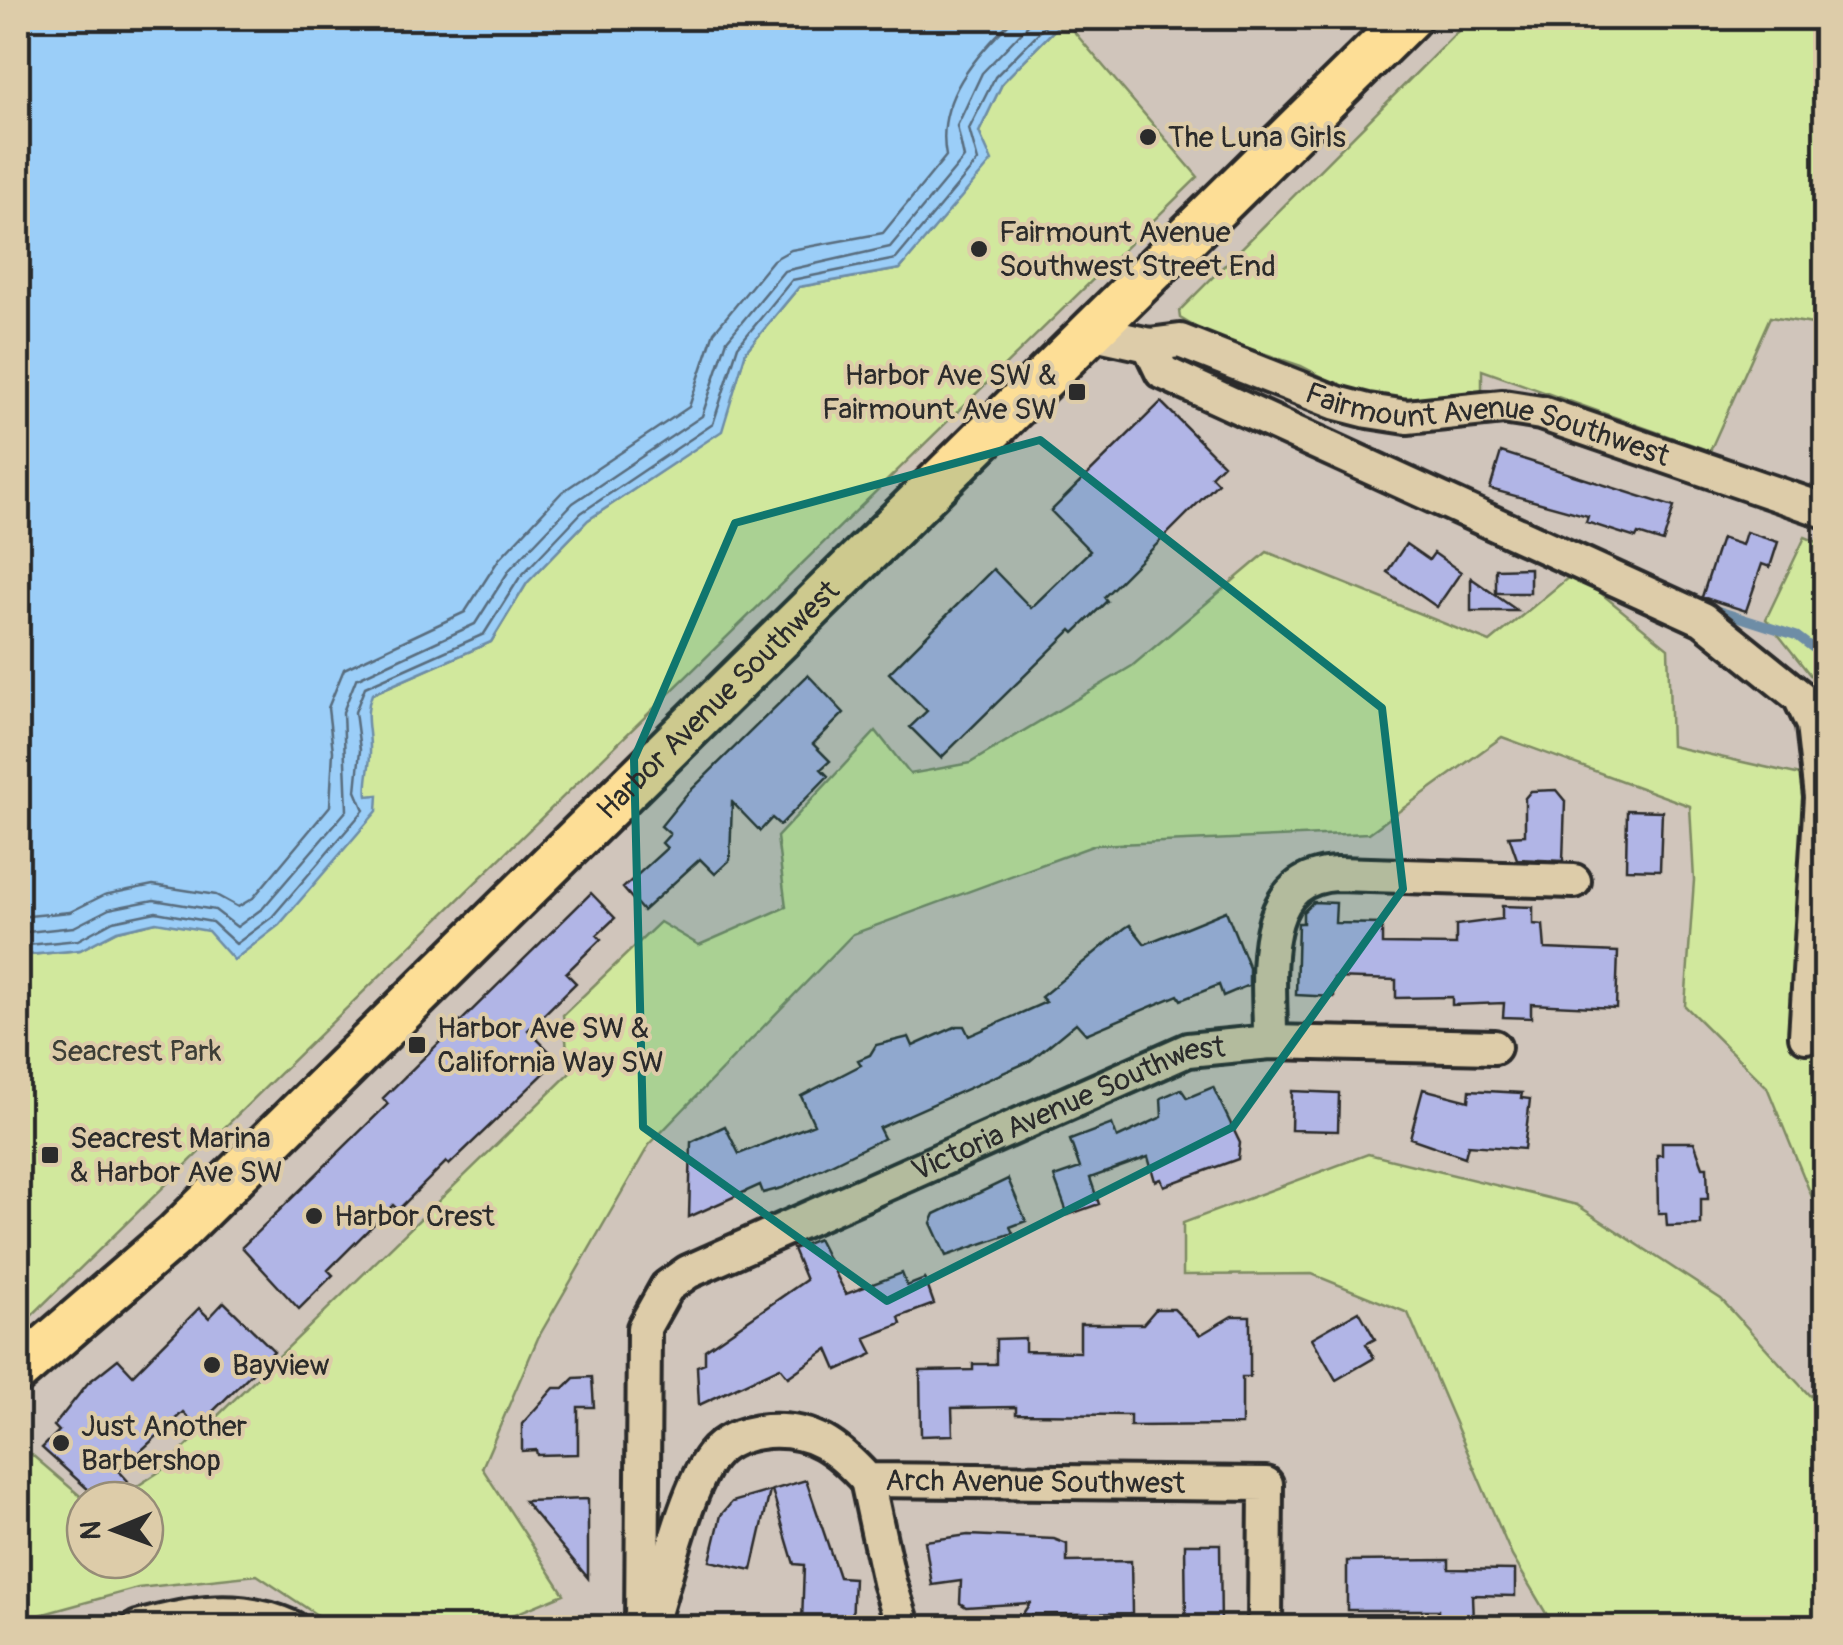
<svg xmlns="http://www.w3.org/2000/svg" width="1843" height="1645" viewBox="0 0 1843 1645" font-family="Pangolin,sans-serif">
  <rect width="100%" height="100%" fill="#d0c5bb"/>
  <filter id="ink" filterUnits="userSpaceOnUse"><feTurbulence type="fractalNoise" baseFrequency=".01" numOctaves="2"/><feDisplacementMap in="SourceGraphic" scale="20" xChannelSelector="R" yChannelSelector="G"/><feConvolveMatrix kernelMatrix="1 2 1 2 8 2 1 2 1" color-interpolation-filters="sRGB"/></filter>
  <g filter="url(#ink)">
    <!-- green -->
    <path fill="#d1e89d" stroke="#7e8a64" stroke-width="2.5" d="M1471,18H1825V326L1770,317L1710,451L1482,370V391L1410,403L1358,395L1301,366L1207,334L1180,318L1179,311Z
      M1064,20L1198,177L18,1329V956L80,950L117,931L156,922L372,694L491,642L527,583L588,520L721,431L746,351L799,287L900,269L991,161L979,132L1003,82Z
      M1805,537L1825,545V694L1766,619Z
      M1267,552L1490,642L1575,572L1668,648L1671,746L1814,778L1825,756V1229L1767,1087L1685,1006L1694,880L1690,806L1502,737L1369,833L1095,845L853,934L649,1145L538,1338L482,1468L564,1594L484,1627H335L257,1575L138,1588L18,1621V1443L85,1500V1560H145V1500H116L162,1470L570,1073L563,1015L660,922L699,945L786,907L777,837L876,731L910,774L970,763L1132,666Z
      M1368,1154L1577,1205L1721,1299L1810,1396L1825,1384V1627H1554L1512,1556L1408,1313L1312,1274L1183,1275V1223Z"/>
    <!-- water -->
    <path fill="#9bcef8" stroke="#6e8da6" stroke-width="2.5" d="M18,18H1066L1003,82L979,132L992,161L900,269L799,287L746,351L722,431L588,520L527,583L491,642L372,694C363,716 371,730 370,753C370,768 365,782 367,796L378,795L377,811L279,925L234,960L208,931L156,922L117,931L80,950L18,956Z"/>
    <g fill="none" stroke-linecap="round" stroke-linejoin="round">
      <!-- shore -->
      <path stroke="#586c7d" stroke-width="2.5" d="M18,917L70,912L104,895L153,885L216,895L238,907L253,898L330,806L333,751L328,708L344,669L465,612L499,559L562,492L689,407L714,332L773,260L791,250L883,233L946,156C935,99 976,56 1014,18
        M18,933L74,927L109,909L154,900L215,910L237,927L263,908L347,810L343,712L356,679L475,624L510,569L573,503L702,416L727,340L784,271L890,247L964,158L957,126L982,73L1035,18
        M18,946L78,940L113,921L156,912L212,922L236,944L272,917L364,810L356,791L360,750L355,712L365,687L484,634L520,577L581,513L713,424L738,346L792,280L896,259L978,161L969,129L995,77L1053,18"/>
      <!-- stream -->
      <path stroke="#6e8da6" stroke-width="9" d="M1710,608L1797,636L1826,658"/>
    </g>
    <!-- building -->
    <path fill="#b1b5e6" stroke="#2b2b2b" stroke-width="2.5" d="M1161,402L1223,464L1211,476L1218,483L1104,597L1107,601L1074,633L1071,630L941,758L910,727L927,711L889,673L993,569L1031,608L1090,551L1051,511Z
      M1501,452L1674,507L1663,542L1638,534L1636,538L1586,522L1588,516L1490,489Z
      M1746,532L1778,542L1770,567L1762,564L1746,611L1702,597L1721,538L1742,545Z
      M1406,544L1429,560L1434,553L1461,572L1437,607L1387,572Z
      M1530,568V593H1496V569Z
      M1471,578L1518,611H1471Z
      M808,675L844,713L813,744L830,761L821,769L828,776L780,825L772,818L760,831L732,802L730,860L715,874L700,859L643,911L623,888L667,848L662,843L670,834L661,826L686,795Z
      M1556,790L1565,801L1563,861L1517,859L1509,836L1525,835V798L1531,791Z
      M1627,810L1662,811L1660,870L1626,869Z
      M591,893L615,918L597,935L601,939L566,973L576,983L528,1030L558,1060L449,1165L446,1162L398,1210L393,1205L328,1270L333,1275L299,1309L242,1247L388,1104L383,1098Z
      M1313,902L1336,903L1335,923L1382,924V944L1456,945V925L1502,919V906L1533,907V924L1543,925L1545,949L1618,952L1616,1008L1531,1004V1018L1503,1017L1504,1003L1452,1005V997L1396,998V980L1334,978V997L1296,995L1298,923H1303V912Z
      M1226,911L1249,968V985L1223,996L1219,985L1181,1000L1178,995L1086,1034L1076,1023L1030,1061L879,1128L884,1138L782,1188L763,1193L760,1185L689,1217L691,1142L725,1126L739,1154L814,1124L801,1096L861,1065L858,1060L870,1055L876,1045L909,1037L913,1046L957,1026H964L969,1036L1046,1002L1041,997L1125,928L1130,925L1145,944Z
      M1213,1087L1240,1143L1238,1159L1164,1186L1161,1179L1155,1181L1148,1157L1090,1178L1099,1204L1068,1215L1054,1177L1080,1168L1070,1140L1112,1124L1117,1138L1162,1117L1161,1098L1181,1089L1187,1098Z
      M1423,1089L1469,1101L1470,1090L1522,1093L1521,1098L1530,1099L1524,1149L1468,1145L1465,1157L1410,1138Z
      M1292,1091L1339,1093L1338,1131L1291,1130Z
      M1662,1142H1694L1703,1167H1707L1708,1199H1701V1225L1667,1226L1666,1213H1658L1657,1155H1662Z
      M1008,1179L1026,1221L1010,1227L1013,1233L946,1256L931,1223L935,1214Z
      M818,1239L846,1294L902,1273L907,1286L925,1279L934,1304L899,1317L901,1324L865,1338L873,1354L837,1370L828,1349L788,1377L780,1367L699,1405L697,1366L705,1363V1350L806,1280L793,1249Z
      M224,1302L274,1351L197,1427L183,1412L119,1471L128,1481L109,1500H100L42,1448L59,1431L54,1426L88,1383L118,1359L133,1375L199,1308L209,1318Z
      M1156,1309H1174L1200,1335L1232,1316H1250V1377H1242V1425L1130,1426V1415L1016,1414V1407L952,1408L953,1435L921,1436L920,1371L973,1370V1364H996V1339L1025,1338V1351L1080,1352V1324H1143Z
      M1359,1311L1375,1339L1366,1344L1374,1358L1336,1380L1312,1338Z
      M592,1377L594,1407H578V1454L537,1455L536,1450L522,1451V1424L554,1388H564L574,1378Z
      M806,1480L839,1577L854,1578L852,1625L802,1623L804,1565L794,1564L772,1490Z
      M770,1491L752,1570L710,1561L721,1515L732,1502Z
      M588,1499V1578L524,1501Z
      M968,1535L1054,1539L1067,1544V1562L1131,1561L1132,1613L1022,1615L1030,1603L966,1607L960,1603L961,1581L932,1585L925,1541Z
      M1185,1544H1220L1221,1628H1186Z
      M1449,1560V1569L1515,1570V1596L1472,1595L1473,1622H1438V1610H1347V1561Z"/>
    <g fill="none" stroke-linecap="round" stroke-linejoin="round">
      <defs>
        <g id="minor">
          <path id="s1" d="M1090,332L1149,345L1180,341L1337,403L1368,411L1407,417L1503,407L1541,413L1826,511"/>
          <path d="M1149,345L1162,372L1703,619L1800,697L1813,725L1821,797L1806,1036"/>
          <path d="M1270,1042C1271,981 1253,877 1337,874L1574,881"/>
          <path d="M867,1480L889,1582L904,1628"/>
          <path id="s2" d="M651,1623C665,1581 686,1488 712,1456C725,1439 747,1433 767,1431C813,1428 838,1448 867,1480L1266,1484L1265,1628"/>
          <path d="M138,1628C191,1613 240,1604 292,1628"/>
          <path id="s3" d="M642,1628L644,1328L667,1287L688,1272L1188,1050L1270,1042L1494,1047"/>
        </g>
        <g id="major">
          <path id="s4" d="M18,1371L174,1236L1409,18"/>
        </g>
      </defs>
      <!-- minor casing -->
      <use href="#minor" stroke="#2b2b2b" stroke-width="40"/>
      <!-- major casing -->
      <use href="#major" stroke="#2b2b2b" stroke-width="50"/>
      <!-- minor -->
      <use href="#minor" stroke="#ddcca9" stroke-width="32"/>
      <!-- major -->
      <use href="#major" stroke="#fdde96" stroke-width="42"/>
    </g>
  </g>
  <!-- marked area -->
  <path fill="#0f766e" fill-opacity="0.2" stroke="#0f766e" stroke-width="8" stroke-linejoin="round" d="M1040,440L1382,708L1403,889L1233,1127L887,1301L643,1127L634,759L735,523Z"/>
  <!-- markers -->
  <g fill="#2b2b2b" stroke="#ddcca9" stroke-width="4">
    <circle cx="1148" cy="137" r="10"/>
    <circle cx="979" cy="249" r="10"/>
    <rect x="1067" y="382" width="20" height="20" rx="5"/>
    <rect x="407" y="1035" width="20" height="20" rx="5"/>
    <rect x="40" y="1145" width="20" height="20" rx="5"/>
    <circle cx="314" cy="1216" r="10"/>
    <circle cx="212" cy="1365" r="10"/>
    <circle cx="61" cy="1443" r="10"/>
  </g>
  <g text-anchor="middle" stroke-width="8" stroke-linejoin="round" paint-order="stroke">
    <!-- poi labels -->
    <g font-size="30" fill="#2b2b2b" stroke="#ddcca9" text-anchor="start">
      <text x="1168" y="147">The Luna Girls</text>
      <text x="999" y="242">Fairmount Avenue<tspan x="999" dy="34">Southwest Street End</tspan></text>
      <text x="1057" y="385" text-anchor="end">Harbor Ave SW &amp;<tspan x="1057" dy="34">Fairmount Ave SW</tspan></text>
      <text x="437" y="1038">Harbor Ave SW &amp;<tspan x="437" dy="34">California Way SW</tspan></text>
      <text x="70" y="1148">Seacrest Marina<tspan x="70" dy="34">&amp; Harbor Ave SW</tspan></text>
      <text x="334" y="1226">Harbor Crest</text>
      <text x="232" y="1375">Bayview</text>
      <text x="81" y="1436">Just Another<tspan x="81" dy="34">Barbershop</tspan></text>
    </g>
    <!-- street labels -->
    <g font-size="30" fill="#2b2b2b" stroke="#ddcca9">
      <text dy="10" stroke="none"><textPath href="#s1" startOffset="415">Fairmount Avenue Southwest</textPath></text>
      <text dy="10" stroke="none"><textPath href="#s4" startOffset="970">Harbor Avenue Southwest</textPath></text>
      <text dy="10" stroke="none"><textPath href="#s3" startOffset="788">Victoria Avenue Southwest</textPath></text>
      <text dy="10" stroke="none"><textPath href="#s2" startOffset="525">Arch Avenue Southwest</textPath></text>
    </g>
    <!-- park labels -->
    <g font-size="30" fill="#3c3e36" stroke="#ddcca9">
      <text x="136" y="1061">Seacrest Park</text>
    </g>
  </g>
  <!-- margin -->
  <rect width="1843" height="1645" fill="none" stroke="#ddcca9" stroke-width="60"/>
  <rect x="30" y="30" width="1783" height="1585" fill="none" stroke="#2b2b2b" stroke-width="4" filter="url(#ink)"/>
  <!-- north arrow -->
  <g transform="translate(115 1530) rotate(269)"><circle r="48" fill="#ddcca9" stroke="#968c77" stroke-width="2.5"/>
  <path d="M0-8L18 38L0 25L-18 38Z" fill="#2b2b2b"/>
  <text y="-15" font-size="28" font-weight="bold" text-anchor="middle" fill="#2b2b2b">N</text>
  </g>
</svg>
